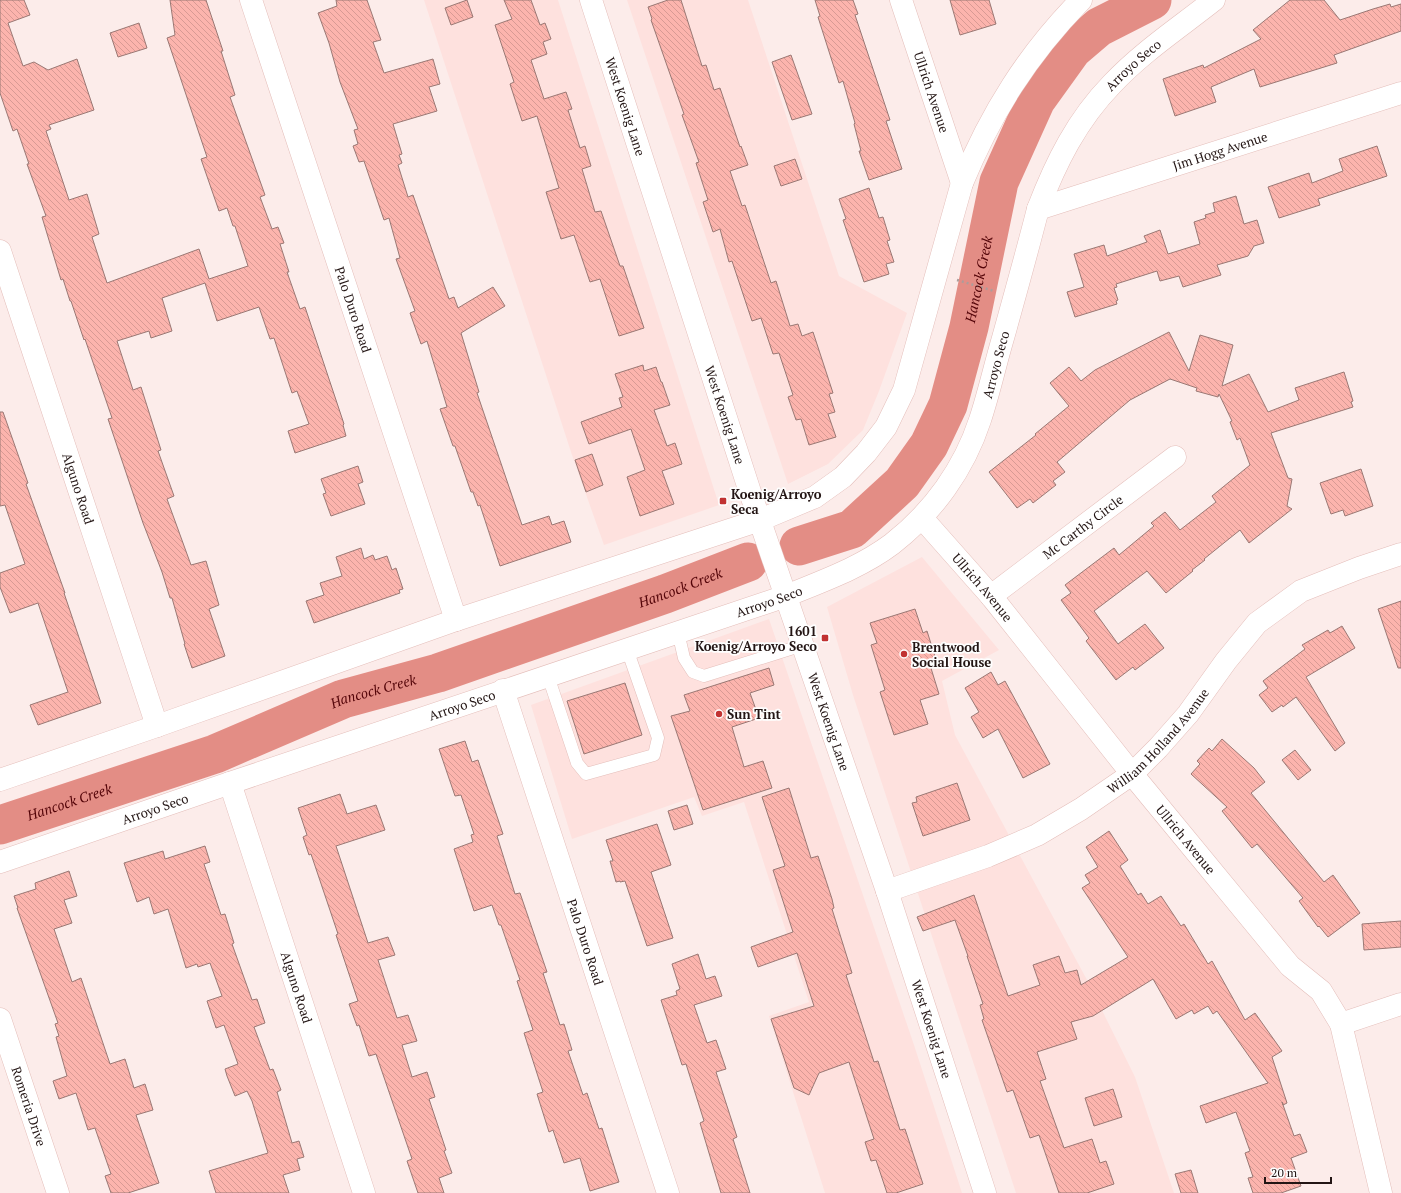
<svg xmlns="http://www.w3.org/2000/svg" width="1401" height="1193" viewBox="0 0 1401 1193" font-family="'PT Serif',serif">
  <defs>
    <pattern id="building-back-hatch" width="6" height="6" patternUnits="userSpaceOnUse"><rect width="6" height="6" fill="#fcb4ad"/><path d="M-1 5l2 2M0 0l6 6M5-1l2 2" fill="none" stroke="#d89a94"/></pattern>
  </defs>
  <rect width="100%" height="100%" fill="#fcecea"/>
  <!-- built -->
  <path fill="#fee1de" d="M424,0H558L719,505L604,545L572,455Z
    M627,0H748L839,276L907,313L879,391L863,430L828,464L788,484Z
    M922,557L999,650L942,681L955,735L1087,980L1135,1077L1174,1193H1016L853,695L827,607Z
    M769,619L914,1045L962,1193H825L769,1016L809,1002L744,802L702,816L694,797L572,839L531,705Z"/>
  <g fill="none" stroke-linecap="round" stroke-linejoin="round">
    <!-- stream -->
    <path stroke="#a96963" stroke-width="7" d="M1092,15L1099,27"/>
    <!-- river -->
    <g stroke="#e38d85" stroke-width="39">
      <path id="s1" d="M799,546L852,529L902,483L929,445L948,405L969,327L999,182L1036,100L1072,50L1099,27L1152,0"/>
      <path id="s2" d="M0,825L215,754L343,699L438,673L665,594L748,562"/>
    </g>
  </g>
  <!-- building -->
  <path fill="url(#building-back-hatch)" stroke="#9a7874" d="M0,0H24L30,15L8,23L23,66L34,62L48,70L77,59L94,110L49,125L51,129L46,131L69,200L87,194L99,234L92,237L107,283L199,249L209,279L248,266L235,226H233L227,208L219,211L201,159L207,157L167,38L175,35L170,0H206L223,51H221L235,95L230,97L265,195L260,197L272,229L278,227L284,243L280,244L289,272H287L300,309L305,307L344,424L343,425L346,436L295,453L288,431L309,424L297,391L292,393L274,338L270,339L259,307L217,321L205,283L162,298L172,331L151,338L149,331L117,341L133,390L141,387L161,450L158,451L174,496L167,499L191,565L206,561L219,605L209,609L225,656L192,668L184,644H185L172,598H170L162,572L143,523L108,419L112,418L85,339L84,340L71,301H70L63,279L61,280L42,217L46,216L27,164H29L17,129L13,131L0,93Z
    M336,0H367L381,40L373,42L384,73L433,59L440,84L429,87L437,111L393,124L402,154L399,155L402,163L398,165L408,197L413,195L449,299L454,297L458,308L493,287L505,306L461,333L479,392L477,393L522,525L549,516L552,525L564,521L571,542L500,566L480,505L478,506L473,492H471L455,446H453L440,409L447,407L427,341L421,344L410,313L415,311L396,259L400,258L389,218L384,220L364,161L359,162L353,146L358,144L354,130L358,129L340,82L329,43L318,13L337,6Z
    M467,0L473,17L451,25L445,8Z
    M504,0H531L540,25L545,23L551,39L543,42L547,54L531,60L544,99L566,92L572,109L568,110L580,148L585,146L591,166L582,169L595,212L601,211L620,266H623L644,328L619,336L600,279L590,282L574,235L561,239L546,192L559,188L537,116L522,121L510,84L514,82L495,25L512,19Z
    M668,0H681L702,66L706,65L714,90L720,88L740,147L741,146L748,165L730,171L742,206L745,205L771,283L776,281L790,326L798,324L802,336L813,332L833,393L829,394L835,412L828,414L836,437L809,445L801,419L796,420L788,397L793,395L779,353L773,354L761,318L752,321L732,261L729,262L720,229L713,232L703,202L708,200L696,163L699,162L682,115L684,114L651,20L652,19L648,7Z
    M815,0H853L858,14L855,15L890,120L886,121L902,169L869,180L859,151H861L854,124L855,123L843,81L839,83L818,17L820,16Z
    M950,0H989L996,24L960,35Z
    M1290,0H1324L1340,20L1373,9L1390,4L1391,7L1401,4V31L1334,55L1337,63L1260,87L1254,69L1211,87L1216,102L1175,116L1163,79L1203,65L1204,68L1261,39L1253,30Z
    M139,23L147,48L118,57L110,33Z
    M791,55L812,114L792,120L772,62Z
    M1377,146L1387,176L1318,199L1320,205L1279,218L1268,187L1309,173L1312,183L1343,171L1339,159Z
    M795,159L802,179L781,186L774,166Z
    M869,188L879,218L883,217L890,240L887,241L894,262L886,264L889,274L864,282L843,220L846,219L839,199Z
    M1236,196L1244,224L1257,220L1264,243L1254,246L1248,256L1217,265L1221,275L1183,287L1179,276L1160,281L1157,271L1116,284L1117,287L1114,288L1118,300L1116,301L1117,304L1075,317L1067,292L1084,287L1074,254L1104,245L1107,256L1147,242L1144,236L1160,230L1168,254L1200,244L1194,222L1206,218L1205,215L1215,212L1213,203Z
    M1169,332L1189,371L1200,335L1233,345L1222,386L1249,374L1268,412L1299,400L1295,388L1344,372L1353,401L1351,402L1353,407L1271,433L1288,478L1292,479L1287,506L1292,509L1249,543L1240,530L1204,559L1205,560L1192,570L1193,571L1166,593L1147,571L1094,611L1118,644L1145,624L1164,648L1135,670L1133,667L1116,680L1086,641L1089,638L1061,600L1071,593L1065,585L1114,548L1119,555L1154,526L1151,523L1165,512L1180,530L1216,502L1212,496L1250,465L1240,438L1237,440L1230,422L1232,421L1219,394L1218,397L1196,391L1197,388L1170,379L1130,400L1057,462L1065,472L1053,481L1056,485L1033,503L1030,499L1017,508L989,472L1036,435L1035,434L1069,406L1050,383L1069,367L1081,381L1095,370Z
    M643,365L644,371L656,367L661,382H662L670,405L654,410L667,446L675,443L682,464L662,471L674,504L640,516L627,477L645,470L631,429L589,444L581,422L622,407L619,398L623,397L615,374Z
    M0,412H3L28,483L26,484L65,593H64L101,703L38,725L30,705L68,692L38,603L10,613L0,587V573L25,564L5,505L0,506Z
    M592,454L603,485L586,492L575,460Z
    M358,466L363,482L358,484L365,504L331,516L323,494L326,493L321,479Z
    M1361,469L1373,506L1345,516L1343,510L1331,514L1320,483Z
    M361,548L364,559L373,555L375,560L387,556L392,570L396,568L403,589L399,590L400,593L314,623L306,601L324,595L320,583L342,576L336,557Z
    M1401,601V668H1398L1378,609Z
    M915,609L923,633L927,631L937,663L930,665L939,694L920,700L928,724L894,735L880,692L885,690L871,645L877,643L870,623Z
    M1342,626L1355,648L1306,677L1345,743L1335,751L1296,697L1283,707L1282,705L1272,712L1259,695L1268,688L1263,681L1305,649L1302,645L1328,630L1330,633Z
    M769,668L774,685L750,693L759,718L732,727L744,767L763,761L772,788L703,810L671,716L690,711L684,695Z
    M991,672L998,685L1005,681L1050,764L1023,778L998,729L983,738L971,717L979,712L965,688Z
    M625,683L642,735L584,754L567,701Z
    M1222,739L1254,768L1265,782L1251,793L1324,882L1333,875L1360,913L1328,937L1319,926L1318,927L1299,901L1303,898L1257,844L1252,848L1222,811L1227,807L1191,774L1200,764L1197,761L1209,748L1212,751Z
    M465,741L472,762L478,760L503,834L497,836L515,894L520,893L547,972L543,973L560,1025L564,1024L572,1050L568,1051L583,1095L587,1093L599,1129L602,1128L619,1182L590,1191L580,1158L564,1163L553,1130L549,1132L537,1094L543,1092L524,1033L533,1030L517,981L520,980L501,925H499L492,905L474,911L454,849L473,842L471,835L474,834L461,795L455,796L439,749Z
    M1295,750L1311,770L1298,780L1282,760Z
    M957,783L970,820L923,836L912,803L917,802L916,797Z
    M789,788L811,858L818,856L832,899L834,908L832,909L852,973L846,975L874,1062L878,1061L900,1130L905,1129L923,1184L896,1193H887L876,1160L871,1161L865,1142L874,1139L849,1062L819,1073L809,1095L794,1088L771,1019L814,1006L797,953L758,967L751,947L793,932L773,870L785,866L762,797Z
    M340,794L347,814L376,805L385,830L336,846L368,943L388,937L395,955L378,960L397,1018L408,1015L417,1041L402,1045L412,1077L427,1072L435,1097L429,1099L446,1150L444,1151L452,1173L439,1178L444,1193H418L407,1161L412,1159L376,1054L369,1056L359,1025L357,1026L349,1004L358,1001L336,935L338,934L311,854L309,855L303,837L307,835L298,808Z
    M687,805L693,824L674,830L668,811Z
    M657,824L671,865L651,872L673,938L647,946L625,881L620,882V881L616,882L610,861H613L606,840Z
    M1109,831L1128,860L1120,866L1138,895L1141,893L1148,904L1161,896L1181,926L1184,924L1208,964L1212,961L1245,1020L1255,1013L1282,1051L1272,1057L1287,1103L1283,1105L1282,1102L1294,1136L1300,1134L1307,1152L1291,1158L1301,1186L1281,1193H1253L1248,1178L1253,1177L1245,1153L1250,1151L1236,1112L1206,1123L1200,1106L1268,1083L1217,1011L1213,1014L1208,1006L1194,1014L1192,1010L1176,1019L1153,979L1093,1016L1071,1022L1077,1039L1037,1052L1046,1079L1040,1081L1064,1148L1092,1139L1100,1163L1106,1161L1114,1184L1087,1193H1059L1039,1135L1030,1138L1013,1090L1007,1092L982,1020L984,1019L980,1005L983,1004L967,956H968L955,920L923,931L917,917L974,895L1008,996L1040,985L1033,965L1059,956L1065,973L1077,970L1081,985L1128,957L1082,888L1090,883L1085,875L1098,867L1086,847Z
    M205,846L210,862L204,864L221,915L225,914L234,943L232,944L252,1000L257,999L265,1023L254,1027L270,1070L273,1069L281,1090L277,1092L292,1143L299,1141L304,1157L297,1159L300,1170L283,1175L289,1193H216L209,1171L268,1153L252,1101L247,1091L235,1096L227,1076L225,1069L238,1064L224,1025L216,1028L207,1001L222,996L210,963L198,967L197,964L186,968L168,909L154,914L149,897L137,902L124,863L163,851L165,859Z
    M69,871L77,896L64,900L72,923L54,929L72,982L81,978L110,1064L125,1059L134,1088L145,1084L153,1110L136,1115L159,1183L128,1193H111L105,1176L111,1174L95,1128L88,1130L76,1093L59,1099L53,1081L67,1076L56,1037L59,1036L55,1024L58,1023L17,908H18L14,896L36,889L35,883Z
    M1401,921V947L1364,950L1362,924Z
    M698,954L706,979L715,976L722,996L694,1005L707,1043L716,1040L726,1069L716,1072L737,1137L733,1139L750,1193H721L700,1123L704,1121L686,1064L682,1065L661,1000L677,995L676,991L680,989L672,964Z
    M1113,1089L1122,1117L1094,1126L1085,1098Z
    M1191,1170L1198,1193H1181L1175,1174Z"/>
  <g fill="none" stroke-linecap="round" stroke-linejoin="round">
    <defs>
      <path id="lane" d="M678,632L684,658L693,672L704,676L803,645
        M548,676L577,763L586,774L654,755L658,738L627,649"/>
      <g id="street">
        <path id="s3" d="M251,0L456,620"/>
        <path id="s4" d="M901,0L962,183"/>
        <path id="s5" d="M1038,209L1401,93"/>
        <path id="s6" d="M0,251L157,726"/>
        <path id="s7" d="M922,518L991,596L1132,774L1290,966L1321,991L1341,1024L1381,1193"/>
        <path id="s8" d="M991,596L1175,457"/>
        <path id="s9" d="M503,690L668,1193"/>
        <path d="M0,780L157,726L456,620L760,520L815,497L843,477L866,453L886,427L904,390L962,183C991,113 1027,55 1081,0"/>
        <path id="s10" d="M230,783L364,1193"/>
        <path id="s11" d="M0,862L230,783L786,596C822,581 860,568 892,544C933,512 964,469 980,420C989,393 995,365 1003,338C1015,295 1027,252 1038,209C1056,162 1077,120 1112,84C1142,52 1180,27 1214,0"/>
        <path id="s12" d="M887,891L988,856L1037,835L1081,809L1132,774L1158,748L1188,714L1226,661L1257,623L1301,591L1359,568L1401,554"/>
        <path id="s13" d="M0,1019L58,1193"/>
        <path d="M1341,1024L1401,1004"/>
      </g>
      <g id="primary">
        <path id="s14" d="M591,0L750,492L887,891L985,1193"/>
      </g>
    </defs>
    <!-- lane casing -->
    <use href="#lane" stroke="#e4beba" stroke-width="13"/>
    <!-- street casing -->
    <use href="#street" stroke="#e4beba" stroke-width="23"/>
    <!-- primary casing -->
    <use href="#primary" stroke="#e4beba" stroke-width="23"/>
    <!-- path -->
    <path stroke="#ac9d9b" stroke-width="2.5" stroke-dasharray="2 3" stroke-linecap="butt" d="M957,280L994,291"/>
    <!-- lane -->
    <use href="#lane" stroke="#fff" stroke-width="12"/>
    <!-- street -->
    <use href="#street" stroke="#fff" stroke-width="22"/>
    <!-- primary -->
    <use href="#primary" stroke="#fff" stroke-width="22"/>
  </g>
  <!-- markers -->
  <g fill="#c13232" stroke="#fefefe" stroke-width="1.5">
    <rect x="719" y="497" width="8" height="8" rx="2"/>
    <rect x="821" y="634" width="8" height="8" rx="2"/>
    <circle cx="904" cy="654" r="4"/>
    <circle cx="719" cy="714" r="4"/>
  </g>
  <g text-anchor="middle" stroke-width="3.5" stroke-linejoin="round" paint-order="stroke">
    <!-- street labels -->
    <g font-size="13" fill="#231514" stroke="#fefefe">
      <text dy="5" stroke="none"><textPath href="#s11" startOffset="1496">Arroyo Seco</textPath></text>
      <text dy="5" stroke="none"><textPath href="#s4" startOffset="97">Ullrich Avenue</textPath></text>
      <text dy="5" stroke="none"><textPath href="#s14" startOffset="112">West Koenig Lane</textPath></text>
      <text dy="5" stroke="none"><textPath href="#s5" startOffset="191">Jim Hogg Avenue</textPath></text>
      <text dy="5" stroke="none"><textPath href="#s3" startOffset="326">Palo Duro Road</textPath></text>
      <text dy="5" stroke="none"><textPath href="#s11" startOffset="1160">Arroyo Seco</textPath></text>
      <text dy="5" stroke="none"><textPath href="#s14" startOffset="436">West Koenig Lane</textPath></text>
      <text dy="5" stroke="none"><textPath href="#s6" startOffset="250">Alguno Road</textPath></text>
      <text dy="5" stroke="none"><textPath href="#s8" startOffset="115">Mc Carthy Circle</textPath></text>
      <text dy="5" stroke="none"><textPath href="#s7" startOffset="92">Ullrich Avenue</textPath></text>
      <text dy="5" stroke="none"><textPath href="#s11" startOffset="812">Arroyo Seco</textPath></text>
      <text dy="5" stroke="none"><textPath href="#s11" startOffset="488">Arroyo Seco</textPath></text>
      <text dy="5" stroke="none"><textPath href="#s14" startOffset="760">West Koenig Lane</textPath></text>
      <text dy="5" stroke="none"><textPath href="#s12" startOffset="315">William Holland Avenue</textPath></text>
      <text dy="5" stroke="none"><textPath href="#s11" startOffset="164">Arroyo Seco</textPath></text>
      <text dy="5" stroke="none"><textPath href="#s7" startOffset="416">Ullrich Avenue</textPath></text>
      <text dy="5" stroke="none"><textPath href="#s9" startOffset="265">Palo Duro Road</textPath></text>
      <text dy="5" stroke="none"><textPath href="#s10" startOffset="215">Alguno Road</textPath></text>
      <text dy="5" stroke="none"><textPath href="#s14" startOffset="1084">West Koenig Lane</textPath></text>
      <text dy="5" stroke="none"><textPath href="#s13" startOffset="92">Romeria Drive</textPath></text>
    </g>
    <!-- poi labels -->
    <g font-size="13" font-weight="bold" fill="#231514" stroke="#fefefe" text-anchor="start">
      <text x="731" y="499">Koenig/Arroyo<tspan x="731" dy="15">Seca</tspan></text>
      <text x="817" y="636" text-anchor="end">1601<tspan x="817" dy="15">Koenig/Arroyo Seco</tspan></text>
      <text x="912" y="652">Brentwood<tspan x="912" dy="15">Social House</tspan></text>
      <text x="727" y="719">Sun Tint</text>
    </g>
    <!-- water labels -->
    <g font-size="14" font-style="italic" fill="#530408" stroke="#fefefe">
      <text dy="5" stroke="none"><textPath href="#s1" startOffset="344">Hancock Creek</textPath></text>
      <text dy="5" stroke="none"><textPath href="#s2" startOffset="721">Hancock Creek</textPath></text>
      <text dy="5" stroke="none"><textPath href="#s2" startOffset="397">Hancock Creek</textPath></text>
      <text dy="5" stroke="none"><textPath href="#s2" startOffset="73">Hancock Creek</textPath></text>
    </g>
  </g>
  <!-- scale -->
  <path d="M1265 1177v6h66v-6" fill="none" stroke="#231514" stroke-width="2"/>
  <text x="1271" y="1177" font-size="12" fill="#231514" stroke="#fefefe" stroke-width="3" paint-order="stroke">20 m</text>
</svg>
